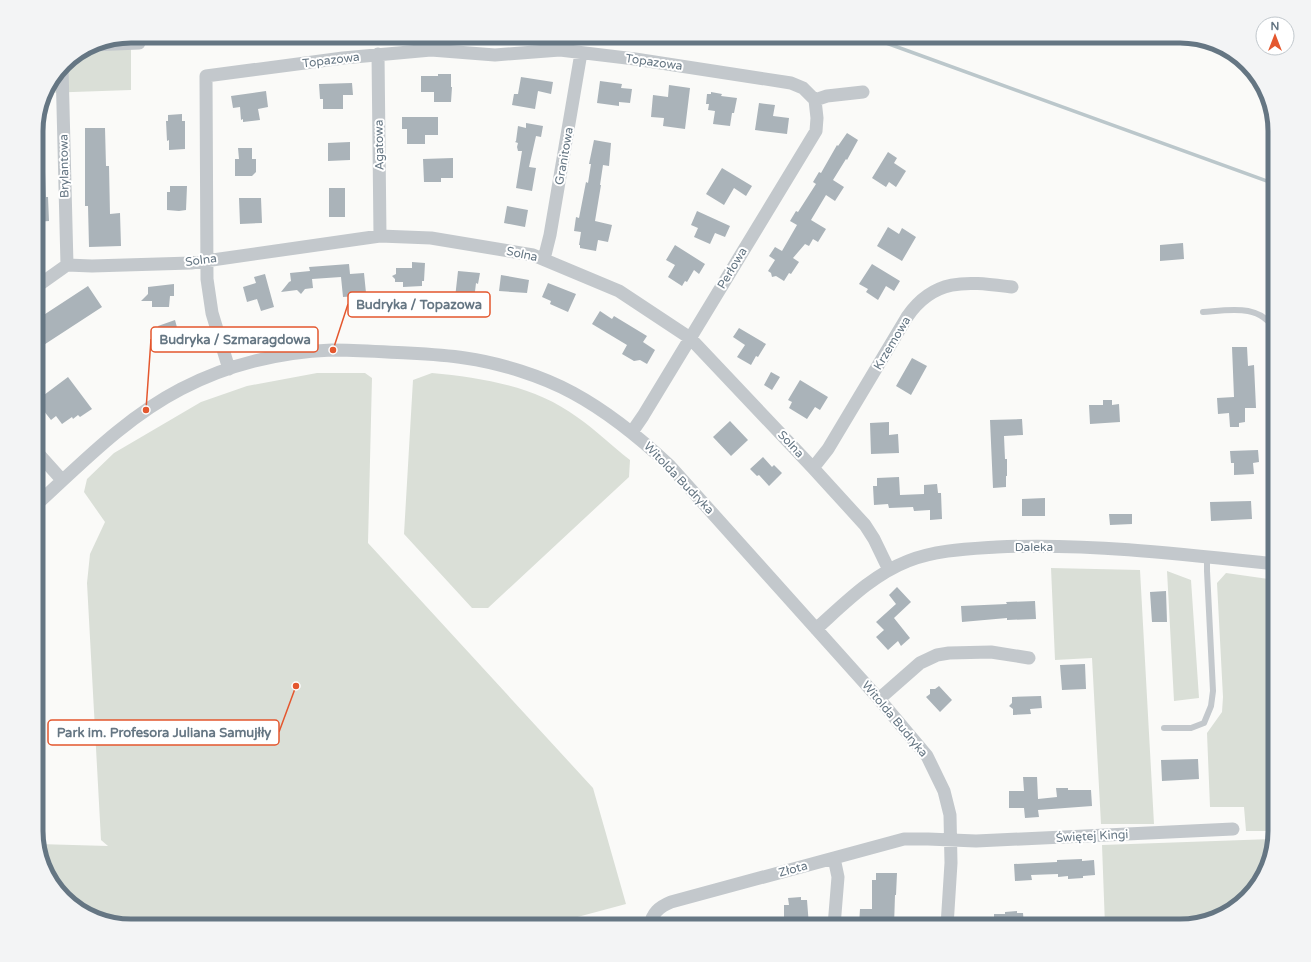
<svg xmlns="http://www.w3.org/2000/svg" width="1311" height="962" viewBox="0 0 1311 962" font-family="'Varela Round',sans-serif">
  <rect width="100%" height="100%" fill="#fafaf8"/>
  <!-- green -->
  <path fill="#dadfd7" d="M131,36V90L44,93L46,89L68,60L95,43Z
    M317,373H365L372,378L368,543L593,788L626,904L544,926H130L73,907L46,873L38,844L108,846L101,840L87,583L90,554L105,522L84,492L87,479L114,453L201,402L247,386Z
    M432,373C483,378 535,386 577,417C596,430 612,446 630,460L629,477L488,608H472L404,534L413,380Z
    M1051,568L1140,570L1154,824H1101L1092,658L1055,660Z
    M1167,571L1191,580L1199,698L1174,701Z
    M1226,573L1275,580V831H1246L1244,807H1210L1207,733L1222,712L1223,697L1217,583Z
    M1272,839L1256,889L1222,916L1180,926H1105L1102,845Z"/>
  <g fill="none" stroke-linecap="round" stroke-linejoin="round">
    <!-- stream -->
    <path stroke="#bbc7cb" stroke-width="3.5" d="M867,36L1275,184"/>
  </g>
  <!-- building -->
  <path fill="#aab3b9" d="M438,74H451V87H452L451,102H434V92H421V76H438Z
    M521,77L553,82L551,94L538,91L535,109L512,105L514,94H518Z
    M600,81L622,84L621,88L632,89L630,103L619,102V106L597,103Z
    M352,83L353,95H343V109H323V99H320L319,84Z
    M669,85L690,88L685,129L663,126L664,118L651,117L653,95L668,97Z
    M266,91L268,107L258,109L260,120L243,122V119L241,120L240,107L233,108L231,96Z
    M711,92L722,94L721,96L737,98L734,113H732L730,126L713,124L715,111L708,110L709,104H706L707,94H711Z
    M759,103L775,105L773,116L789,118L787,134L755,130Z
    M182,114V121H185V149L169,150V140L167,141L166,121H168V115Z
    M402,117H438V135H425V144H407V129H402Z
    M526,123L543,126L541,137L536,136L529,167L536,168L532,191L516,188L522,151H518L517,147L518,143L515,142L516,141L518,126L526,128Z
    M85,128H105L106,166H109L110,214L120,213L121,246L89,247L88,206H85Z
    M847,133L858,140L847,160L846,159L833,180L844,187L835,201L826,195L811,220L826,229L818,242L813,239L809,246L805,244L793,258L799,262L791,274L789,273L784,281L776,276L772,277L771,273L768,271L775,260L769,256L775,247L782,251L797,225L790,221L796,211L798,212L816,184L813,182L819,172L821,173L837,145L838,146Z
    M594,140L611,143L609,166L603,165L600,185H601L595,221L612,225L608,242L598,240L596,251L580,248V245H579L581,232L574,231L576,217L579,218L586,182L588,183L591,164H589Z
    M350,142V160L328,161V143Z
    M36,147H44L46,197H48L49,221L36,222Z
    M238,148H252V159H256V172L252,176H235V159H239Z
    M888,152L897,158L894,163L906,171L896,187L889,182L886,187L872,178Z
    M453,158V178H441V182H424L423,159Z
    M722,168L752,186L746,196L734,188L724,205L706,194Z
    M170,186H187L186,210L179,211L167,210V192H170Z
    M329,188H345V217H329Z
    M239,198H261L262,223L240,224Z
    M507,206L528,210L525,227L504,223Z
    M697,211L730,226L725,237L715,233L710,244L694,237L698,228L691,225Z
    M888,227L899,234L902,228L916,237L902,261L877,246Z
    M1183,243L1184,259L1160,261V245Z
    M675,245L705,264L699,274L694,270L687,282L685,281L682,286L668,277L675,265L666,260Z
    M412,262L425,263L424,281H422V286L403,287V282H395V279L392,276L396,274V268H412Z
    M349,264L350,274L364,273L366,293L356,294V296L343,297L341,277L312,279L313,288L305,289L301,294L297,290L281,292L289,282L291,281L290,273L310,271L309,267Z
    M872,264L900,281L894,291L886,286L878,300L866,292L868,289L859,284Z
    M458,271L480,273L478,284L476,283L474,300L455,298Z
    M265,274L274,307L261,311L257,299L247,302L243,287L256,283L254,277Z
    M501,275L529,280L527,293L499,291Z
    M548,283L576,294L568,312L550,304L551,301L542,297Z
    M174,284V296H170L169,307H152V301H141L148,294V287Z
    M88,286L102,307L36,350V320Z
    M600,311L612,319L614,316L647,336L643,342L655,350L647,364L640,360L634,361L622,354L627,345L592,324Z
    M175,320L182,346L167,352L158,326Z
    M739,328L766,344L758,357L756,356L751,365L737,357L745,345L733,337Z
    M1232,347H1247L1248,366L1254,365L1256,408H1245V422L1239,423V427H1230L1229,413L1218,414L1217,398L1234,397Z
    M912,358L927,366L911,395L896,386Z
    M771,372L780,377L772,390L764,385Z
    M68,377L92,409L80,417L78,415L73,419L72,417L62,424L56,416L51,420L36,401Z
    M800,380L828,397L820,410L815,407L807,419L789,408L792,402L788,400Z
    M1103,400H1112V405L1119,404L1120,422L1090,424L1089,405H1103Z
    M1022,419L1023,435L1004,436L1005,459H1007V476H1006V487L993,488L990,420Z
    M730,421L748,440L731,456L713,437Z
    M889,422V435L898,434L899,453L871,454L870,423Z
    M1258,450L1259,462L1253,463L1254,474L1234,475V463H1231L1230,451Z
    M763,457L772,467L774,465L782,473L769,486L759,475L757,476L750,469Z
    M899,477L900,495L924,494V485L937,484L938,493H941L942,519L930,520V510L914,511L913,507L889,508L888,504L874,505L873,486H877V478Z
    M1045,498V516H1022V499Z
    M1251,501L1252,519L1211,521L1210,502Z
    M1109,514H1132V524L1110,525Z
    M897,587L911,602L894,618L910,638L901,646L898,641L888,650L876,637L884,630L876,622L896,604L889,595Z
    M1166,591L1167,622H1152L1150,592Z
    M1035,601L1036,619L1007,620V618L962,622L961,606L1007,604L1006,602Z
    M1085,664L1086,689L1062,690L1060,665Z
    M939,686L952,700L940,712L926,697L930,694V689H935Z
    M1041,696L1042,708L1030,709L1031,714L1013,715V709L1009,706L1012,703V697Z
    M1198,759L1199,779L1162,781L1161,760Z
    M1023,777H1037L1038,799L1057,797L1056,788H1068V790H1091L1092,806L1038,810L1039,817L1025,818L1024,808H1009V791H1024Z
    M1082,859V861L1094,860L1095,875L1083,876V878L1068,879V876L1058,877V874L1031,875L1032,880L1015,881L1014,864L1057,862V860Z
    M876,873H897L896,895H895L894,926L859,925L860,909H872V880H876Z
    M801,897V900H807L809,926H784V905H789L788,898Z
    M1017,911V913H1023L1024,925L994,926V914H1005V912Z"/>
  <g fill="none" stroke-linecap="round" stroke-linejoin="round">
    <!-- lane -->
    <path stroke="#c3c8cc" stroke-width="6" d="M1203,312C1229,310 1261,303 1275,331
      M1164,728H1191L1204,723L1211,706L1213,691L1207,571V557"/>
    <!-- street -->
    <path stroke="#c3c8cc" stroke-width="13" d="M92,45L139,43
      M378,54L380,236
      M62,67L67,265
      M544,259L550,235L581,53
      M36,287L67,265L92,266L191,263L380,236L431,238L533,255L619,291L690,338L813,468L865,525L874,539L889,570
      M229,369L212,313L207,279L206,76L343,58L431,50L495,55L560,50L635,59L791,83L803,88L815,100L827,96L863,92
      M632,432L643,416L816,131L817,118L815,100
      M36,451L62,480
      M813,468L828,449L907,317C935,276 969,282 1012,287
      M36,505C82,463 125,418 181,389C227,365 280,352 332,350C357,350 383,352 408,353C427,354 446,355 465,358C500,363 542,376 573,393C610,413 640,438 670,466L879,699L927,756L944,791L950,815L951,863L947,926
      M816,629C844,604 872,575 908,561C936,550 967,549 997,547C1090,543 1183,554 1275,564
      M879,699L920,663L937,655L949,653L991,652L1029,658
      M650,926C652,913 659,907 671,902L904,839H928L976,841L1233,829
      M834,926L838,877L834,858"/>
  </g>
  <g text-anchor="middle" stroke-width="4" stroke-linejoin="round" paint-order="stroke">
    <!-- street labels -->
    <g font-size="12" fill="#657683" stroke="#fff">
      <text transform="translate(331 60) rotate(-7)" y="4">Topazowa</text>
      <text transform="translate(654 62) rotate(8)" y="4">Topazowa</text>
      <text transform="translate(379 145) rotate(-91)" y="4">Agatowa</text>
      <text transform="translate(564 156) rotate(-80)" y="4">Granitowa</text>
      <text transform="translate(64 166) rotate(-91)" y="4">Brylantowa</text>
      <text transform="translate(522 254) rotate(12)" y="4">Solna</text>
      <text transform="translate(201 260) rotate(-7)" y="4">Solna</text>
      <text transform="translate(732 268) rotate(-59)" y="4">Perłowa</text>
      <text transform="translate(892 343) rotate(-59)" y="4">Krzemowa</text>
      <text transform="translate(791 444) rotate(47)" y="4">Solna</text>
      <text transform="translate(679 478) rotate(46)" y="4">Witolda Budryka</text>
      <text x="1034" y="551">Daleka</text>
      <text transform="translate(895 719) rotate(50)" y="4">Witolda Budryka</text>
      <text transform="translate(1092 836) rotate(-3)" y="4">Świętej Kingi</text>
      <text transform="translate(793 869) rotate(-15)" y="4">Złota</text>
    </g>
  </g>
  <!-- crop -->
  <path d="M0 0H1311V962H0ZM131 43H1180A88 88 0 0 1 1268 131V831A88 88 0 0 1 1180 919H131A88 88 0 0 1 43 831V131A88 88 0 0 1 131 43Z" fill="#f3f4f5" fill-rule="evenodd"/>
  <path fill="none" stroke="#657683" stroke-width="5" d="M131 43H1180A88 88 0 0 1 1268 131V831A88 88 0 0 1 1180 919H131A88 88 0 0 1 43 831V131A88 88 0 0 1 131 43Z"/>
  <!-- callouts -->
  <path fill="none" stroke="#e4572e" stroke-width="1.5" d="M333 350L348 304M146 410L151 339M296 686L279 732"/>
  <g fill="#e4572e" stroke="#fff" stroke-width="1.5">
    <circle cx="333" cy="350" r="4"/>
    <circle cx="146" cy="410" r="4"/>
    <circle cx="296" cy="686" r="4"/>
  </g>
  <g fill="#fff" stroke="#e4572e" stroke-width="1.5">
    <rect x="348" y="292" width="142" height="25" rx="4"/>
    <rect x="151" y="327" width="167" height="25" rx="4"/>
    <rect x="48" y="720" width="231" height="25" rx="4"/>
  </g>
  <g font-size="13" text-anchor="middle" font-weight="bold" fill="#657683">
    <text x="419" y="309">Budryka / Topazowa</text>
    <text x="235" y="344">Budryka / Szmaragdowa</text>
    <text x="164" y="737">Park im. Profesora Juliana Samujłły</text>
  </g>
  <!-- north arrow -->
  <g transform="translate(1275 36)"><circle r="19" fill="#ffffff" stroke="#c1c8cd"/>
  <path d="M0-3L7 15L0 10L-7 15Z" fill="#e4572e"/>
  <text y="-6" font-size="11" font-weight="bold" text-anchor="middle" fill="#657683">N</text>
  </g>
</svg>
